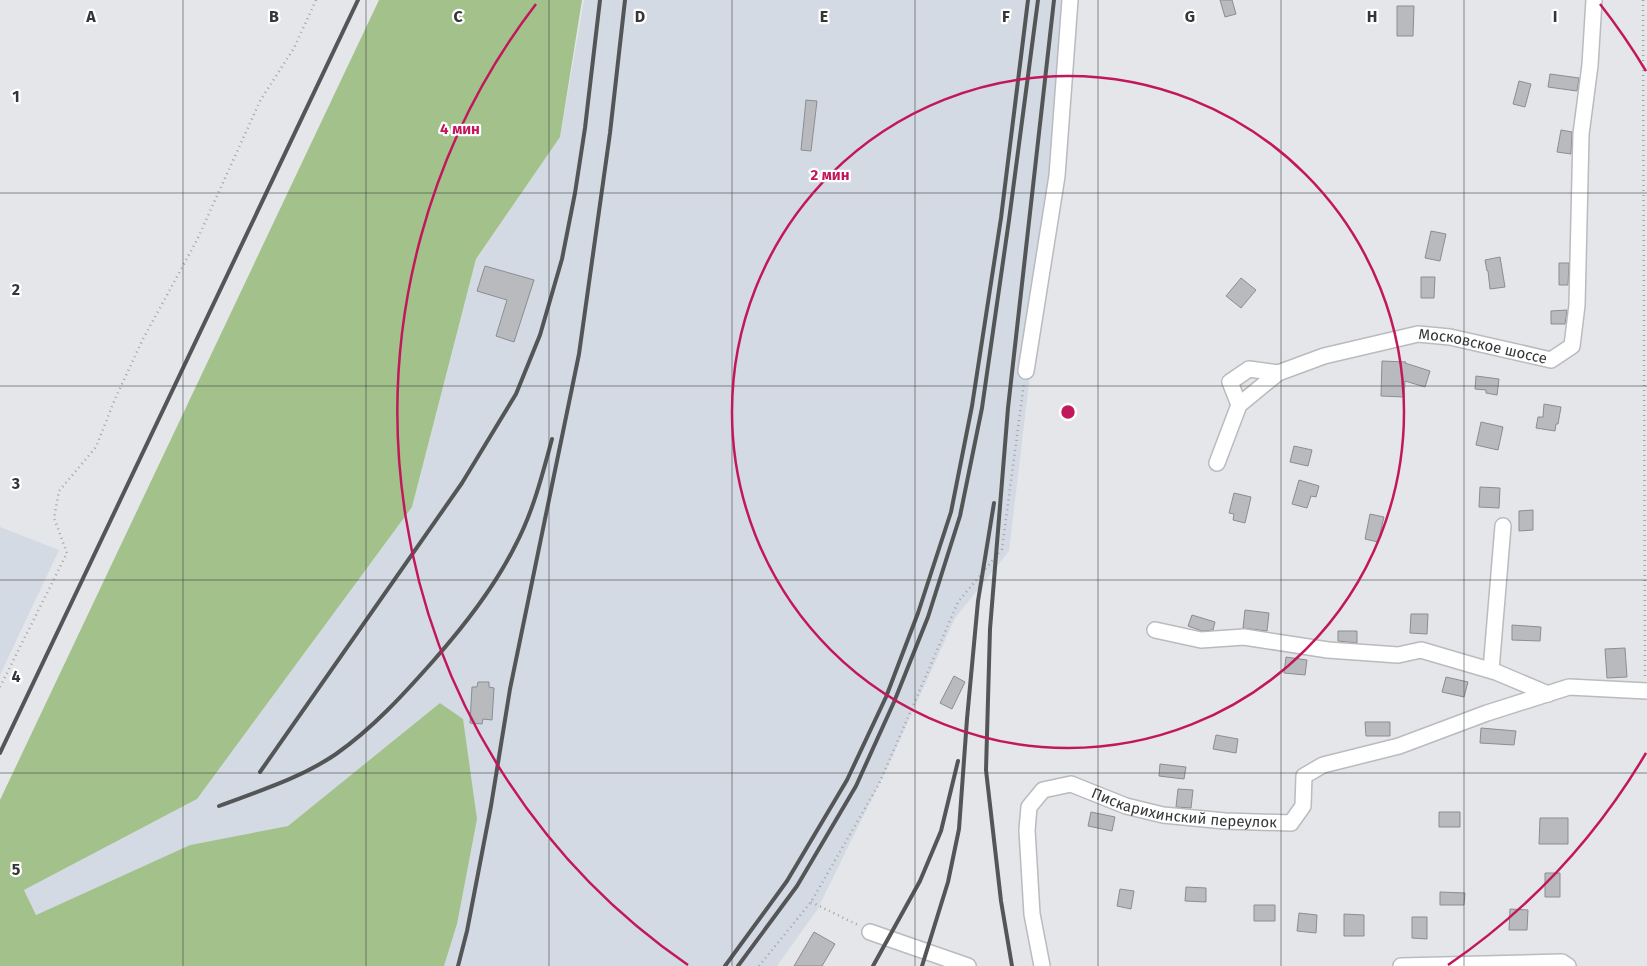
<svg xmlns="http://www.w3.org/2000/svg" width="1647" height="966" viewBox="0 0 1647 966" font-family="'Fira Sans',sans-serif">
  <rect width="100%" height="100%" fill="#e4e6e9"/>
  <!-- built -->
  <path fill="#d3dae3" d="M584,0H1071L1054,173L1009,551L955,618L888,766L817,910L777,966H444L457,924L441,703L288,826L190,845L36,915L24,890L197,799L412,507L476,259L560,137Z
    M0,527L59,550L0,675Z"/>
  <!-- green -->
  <path fill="#a3c28b" d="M379,0H582L560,137L476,259L412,507L197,799L24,890L36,915L190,845L288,826L440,703L463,719L477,819L457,924L444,966H0V800Z"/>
  <!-- building -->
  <path fill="#b8babd" stroke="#8b8d90" d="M1220,0H1232L1236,14L1225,17Z
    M1397,6H1414L1413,36H1397Z
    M1550,74L1579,78L1577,91L1548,87Z
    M1519,81L1531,84L1525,107L1513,104Z
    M806,100L817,101L811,151L801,150Z
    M1561,130L1572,132L1571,154L1557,152Z
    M1431,231L1446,234L1440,261L1425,258Z
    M1500,257L1505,287L1490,289L1488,271H1487L1485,260Z
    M1559,263H1569L1568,285H1559Z
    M485,266L534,280L514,342L496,336L507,300L477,291Z
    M1421,277H1435L1434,298H1421Z
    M1241,278L1256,290L1241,308L1226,296Z
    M1567,310L1565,324H1551V311Z
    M1382,361L1406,362L1405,363L1430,371L1425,387L1405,381L1404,397L1381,396Z
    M1476,376L1499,379L1497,395L1486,393V390L1475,389Z
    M1544,404L1561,407L1558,424H1556L1555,431L1536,428L1538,417H1543Z
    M1481,422L1503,427L1498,450L1476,445Z
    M1294,446L1312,450L1308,466L1290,462Z
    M1299,480L1319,486L1316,497L1311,496L1307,508L1292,504Z
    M1480,487L1500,488L1499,508L1479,507Z
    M1234,493L1251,497L1245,523L1233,520L1234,514L1229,513Z
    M1533,510V530L1519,531V511Z
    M1370,514L1384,517L1378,542L1365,539Z
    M1245,610L1269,613L1267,631L1243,628Z
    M1411,614H1428L1427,634L1410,633Z
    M1192,615L1215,622L1213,630L1202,631L1188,626Z
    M1512,625L1541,627L1540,641L1512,640Z
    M1338,631H1357V643L1338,641Z
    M1625,648L1627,677L1607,678L1605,649Z
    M1286,657L1307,660L1305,675L1284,673Z
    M954,676L965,682L952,709L940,703Z
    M1446,677L1468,682L1464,697L1442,692Z
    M478,682H489V687L494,688L492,720L483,719L482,724L470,723L472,687H477Z
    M1365,722H1390V736H1366Z
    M1481,728L1516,731L1514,745L1480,743Z
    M1216,735L1238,739L1236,753L1213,749Z
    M1160,764L1186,767L1184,779L1159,776Z
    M1178,789L1193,790L1191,808L1176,807Z
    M1091,812L1115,817L1112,831L1088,826Z
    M1439,812H1460V827H1439Z
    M1540,818H1568V844H1539Z
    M1545,873H1560V897H1545Z
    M1186,887L1206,888V902L1185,901Z
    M1120,889L1134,891L1131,909L1117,906Z
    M1440,892L1465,893L1464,905H1440Z
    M1254,905H1275V921H1254Z
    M1510,909L1528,910L1527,930H1509Z
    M1299,913L1317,915L1316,933L1297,931Z
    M1344,914L1364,915V936H1344Z
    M1412,917H1427V939L1412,938Z
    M814,932L835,944L822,966H794Z"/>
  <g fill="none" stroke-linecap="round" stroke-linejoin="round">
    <defs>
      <g id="minor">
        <path d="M1026,371L1057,176L1070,0"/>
        <path d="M1239,405L1230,382L1249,369L1278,373"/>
        <path id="s1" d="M1217,463L1239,405L1278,373L1324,356L1418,334L1450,337L1551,360L1572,346L1577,305L1581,134L1590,65L1594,0"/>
        <path d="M1155,630L1201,640L1244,637L1328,650L1398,655L1421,650L1496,672L1548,694"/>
        <path d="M1491,670L1503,526"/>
        <path d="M870,932L968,966"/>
        <path id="s2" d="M1042,966L1032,914L1027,830L1029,807L1043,790L1071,784L1126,806L1163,815L1225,821L1291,823L1303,806L1304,776L1323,765L1399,746L1487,713L1569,687L1647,691"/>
        <path d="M1401,966L1562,962L1568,966"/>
      </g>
    </defs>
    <!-- minor casing -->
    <use href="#minor" stroke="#b9bbbe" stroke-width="18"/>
    <!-- path -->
    <path stroke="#a2a4a6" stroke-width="2.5" stroke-dasharray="1 4" stroke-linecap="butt" d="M1643,0L1645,678
      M0,687L67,553L54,518L59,491L96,447L115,399L143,339L197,240L260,101L294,48L316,0
      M811,902L858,925
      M759,966L811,902L879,784L958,602L1002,549L1024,383"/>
    <!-- minor -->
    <use href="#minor" stroke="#fff" stroke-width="15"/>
    <!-- rail -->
    <path stroke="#545556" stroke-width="4" d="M0,753L358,0
      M260,772L462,483L516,394L540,335L562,259L575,193L585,128L600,0
      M219,806C259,791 301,778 336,754C373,728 404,694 434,660C465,625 494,588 515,546C533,512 542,476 552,439
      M458,966L467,931L491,806L510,689L579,354L610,133L625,0
      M725,966L787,881L847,780L886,697L918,613L951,512L972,406L1001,218L1028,0
      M738,966L797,886L856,786L894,702L928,617L960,516L982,408L1009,220L1038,0
      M873,966L920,881L941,831L958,761
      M922,966L948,882L959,829L967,719L978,601L994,503
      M1012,966L1001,901L986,770L990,629L1008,408L1054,0"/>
  </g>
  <!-- grid -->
  <path fill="none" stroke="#353637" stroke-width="1" stroke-opacity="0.55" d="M183,0V966M366,0V966M549,0V966M732,0V966M915,0V966M1098,0V966M1281,0V966M1464,0V966M0,193H1647M0,386H1647M0,580H1647M0,773H1647"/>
  <!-- distance rings -->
  <g fill="none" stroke="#c2185b" stroke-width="2.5">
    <circle cx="1068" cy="412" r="336"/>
    <path d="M1646 753A671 671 0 0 1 1448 965M688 965A671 671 0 0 1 536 4M1600 4A671 671 0 0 1 1646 71"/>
  </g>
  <g text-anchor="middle" stroke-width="4.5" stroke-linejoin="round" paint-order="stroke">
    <!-- street labels -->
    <g font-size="15" fill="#353637" stroke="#fff">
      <text dy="5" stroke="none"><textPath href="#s1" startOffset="324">Московское шоссе</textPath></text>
      <text dy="5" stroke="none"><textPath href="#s2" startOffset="328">Пискарихинский переулок</textPath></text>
    </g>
  </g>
  <g font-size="16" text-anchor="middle" font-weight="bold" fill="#353637" stroke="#fff" stroke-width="4.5" stroke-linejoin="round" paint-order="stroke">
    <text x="91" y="22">A</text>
    <text x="274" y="22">B</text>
    <text x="458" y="22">C</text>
    <text x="640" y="22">D</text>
    <text x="824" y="22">E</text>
    <text x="1006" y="22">F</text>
    <text x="1190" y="22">G</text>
    <text x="1372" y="22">H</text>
    <text x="1555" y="22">I</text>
    <text x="16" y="102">1</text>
    <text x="16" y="295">2</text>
    <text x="16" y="489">3</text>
    <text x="16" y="682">4</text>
    <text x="16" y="875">5</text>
  </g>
  <circle cx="1068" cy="412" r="8" fill="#c2185b" stroke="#fff" stroke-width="2.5"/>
  <g font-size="15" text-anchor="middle" font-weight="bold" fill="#c2185b" stroke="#fff" stroke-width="4.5" stroke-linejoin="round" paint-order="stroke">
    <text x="460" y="134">4 мин</text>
    <text x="830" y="180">2 мин</text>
  </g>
</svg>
